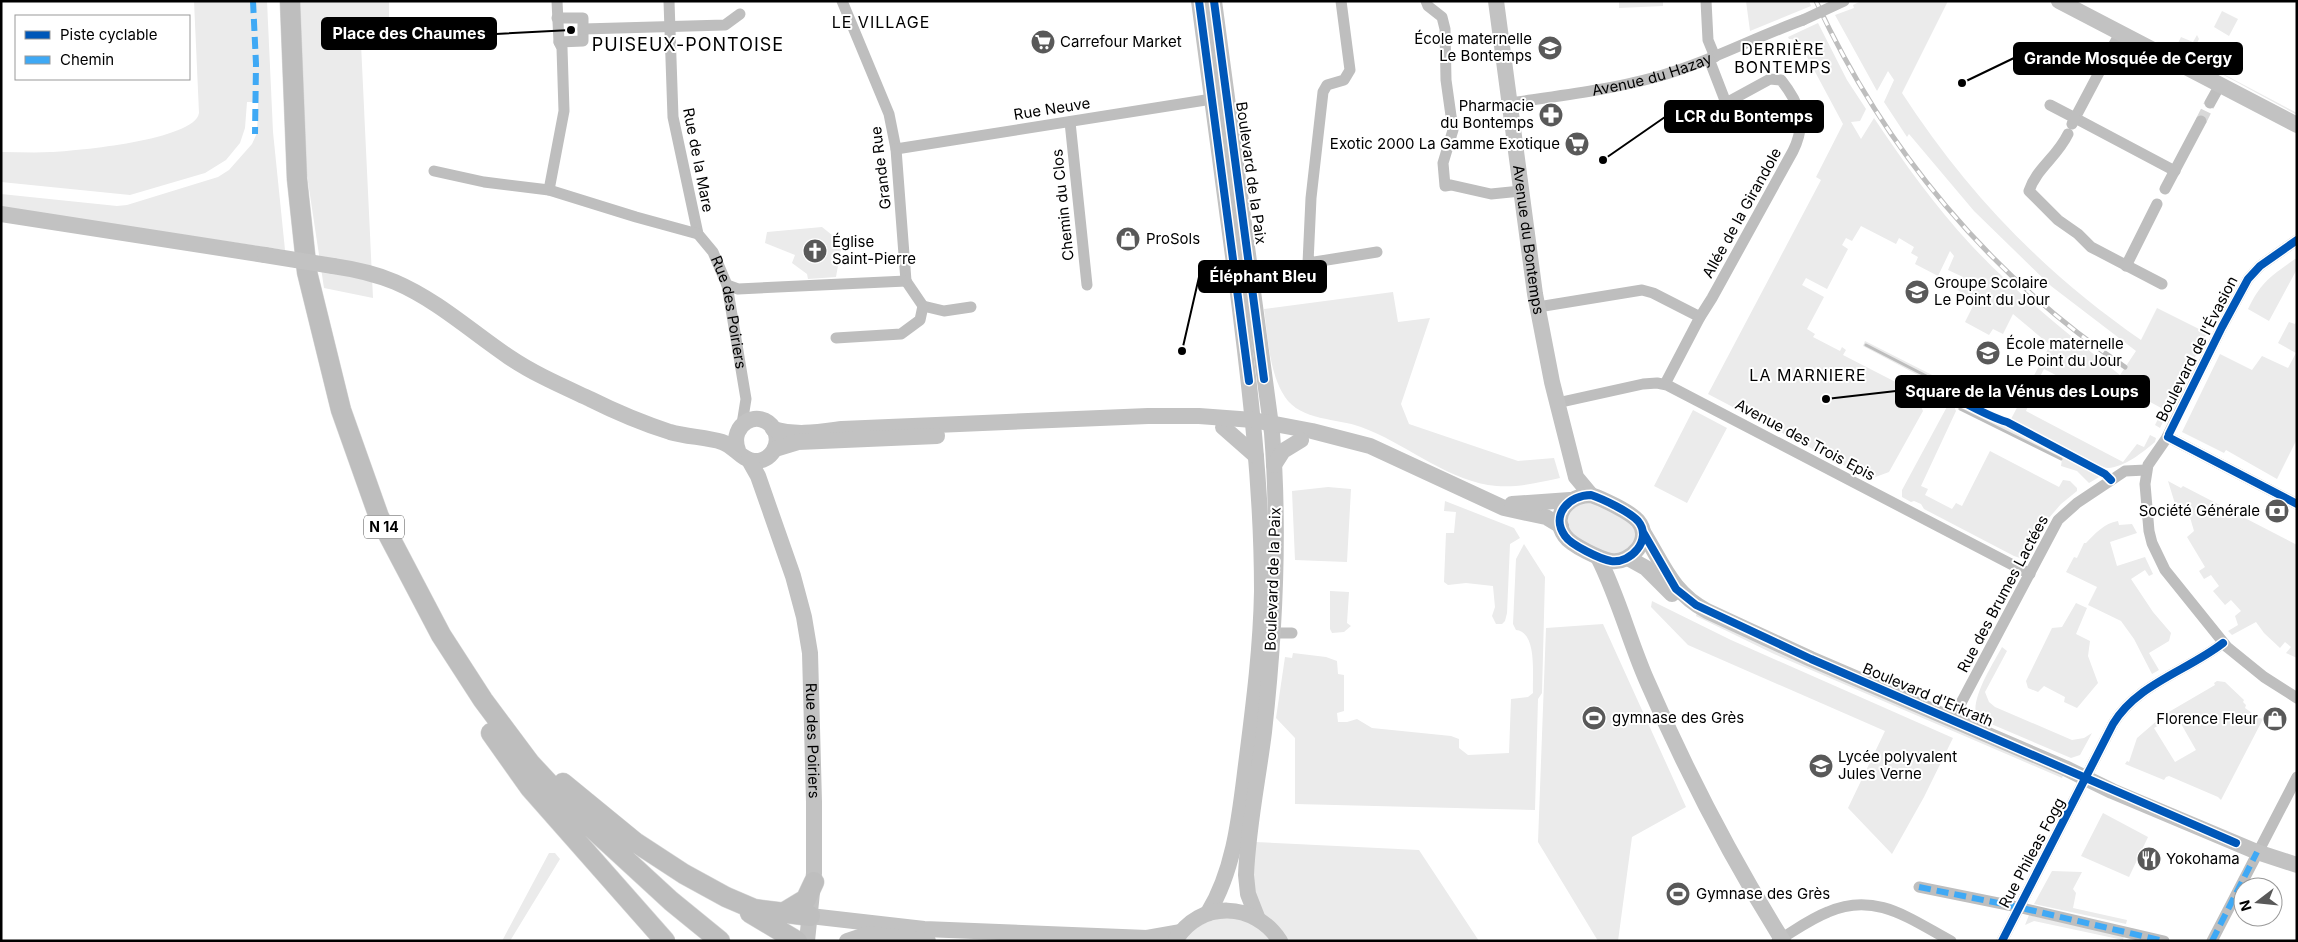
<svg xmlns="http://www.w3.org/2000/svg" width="2298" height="942" viewBox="0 0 2298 942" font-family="Inter,sans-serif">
  <rect width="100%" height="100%" fill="#fff"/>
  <!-- green -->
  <path fill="#ebebeb" d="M194,1H267L273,132L285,250L1,208V194L117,206L127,205L218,177L229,170L252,144L257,133L258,102H247L245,128L240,143L226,160L205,173L130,195L1,182V152C18,152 35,153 51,152C76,151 195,140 199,113Z
    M300,1H389V39L361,44L373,298L324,288L305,162Z
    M1619,1H1663V6L1619,8Z
    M1746,1H1809L1811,6L1750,31Z
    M1861,1H1948L1902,93C1967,193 2043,272 2141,340L2157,308L2207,333L2160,428L2155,425L2163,409L2130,391L2128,393L2121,389L2112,404L2044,369L2027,402L2029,404L2026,411L2123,462L2137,444L2144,447L2150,435L2156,438L2155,442C2143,452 2125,467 2108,468C2096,468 2027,427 2011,419L2050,345L2013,314L2003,334L1993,329L1989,335L1965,322L1976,300L1957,290L1963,277L1948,270L1954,256L1950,251L1938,276L1915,264L1918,257L1911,253L1914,247L1899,238L1896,244L1861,226L1852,241L1846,238L1842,245L1848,249L1827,289L1806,278L1802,285L1824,297L1807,329L1815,334L1813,337L1840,351L1842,347L1846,350L1843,355L1915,392L1923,411L1889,472L1870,479L1708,394L1821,180L1816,177L1843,124L1798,40L1789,39L1788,37L1818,23L1847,80L1866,109L1860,121L1851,122L1861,139L1874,118C1904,163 1935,206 1971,245C2016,293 2069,335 2120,375L2136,351L2051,286L1974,211L1909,134L1907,137L1884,102L1894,80L1888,71L1877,91L1835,15L1854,8L1853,5Z
    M2222,11L2238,19L2229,36L2214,27Z
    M2197,35L2199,39L2190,57L2175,49L2181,37L2193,42Z
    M2205,43H2210L2208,50L2219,55L2212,68L2297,113V115L2196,60Z
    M822,227L842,243L836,277L808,279L807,274L792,263L795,255L765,243L767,232Z
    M2295,259H2297V269L2269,321L2248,309C2261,282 2270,277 2295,259Z
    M1393,292L1398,322L1430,318L1401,404L1409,424L1518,461L1554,458L1560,478C1536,483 1513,489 1488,485C1442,477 1405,443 1361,427C1337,418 1301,421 1285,397C1269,373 1268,337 1264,309Z
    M2297,320V439L2277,479L2226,450L2224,453L2182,432L2220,354L2252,370L2262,356L2288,368L2296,353L2278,343L2289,322L2295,324Z
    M1865,341L1938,378L1935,384L1863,346Z
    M1949,403L1954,406L1956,411L1921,486L1928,489L1925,495L1952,509L1956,503L1962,506L1990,451L2059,487L2063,480L2070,481L2077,488V491L2061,504L2048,519L2025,557L2020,558L2014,556L1924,509L1921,504L1914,501L1911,502L1902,497V490Z
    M1955,404L1993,422L2009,427L2101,476L2089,483L2077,471L2061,466L2062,459L1957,408Z
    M1693,410L1727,428L1687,503L1654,486Z
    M2168,481L2181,488L2183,486L2297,545V658L2286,653L2291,647L2285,642L2280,648L2264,633L2256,622L2232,635L2228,631L2238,625L2235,616L2241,611L2231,600L2225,605L2213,591L2219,586L2211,575L2204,579L2199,571L2205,567L2187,537L2194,531L2189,514L2181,506L2176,507Z
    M1328,487L1351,489L1347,562L1295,560L1292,491Z
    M1583,499L1631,518L1638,534L1622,557L1591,549L1566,528L1568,509Z
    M1445,501L1514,528L1520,538L1510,544L1507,613L1505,621L1502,624H1496L1492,616L1495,607L1493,586L1466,583L1448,585L1444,582L1446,533H1454L1456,512L1444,511Z
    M2118,521L2119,525L2132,524L2137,533L2110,542L2117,566L2145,557L2153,574L2149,576L2145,570L2131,579L2153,612L2171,633L2169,641L2149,653L2159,670L2152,674L2134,639L2121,621L2088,605L2097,587L2066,572L2074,557L2077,558L2084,543H2086C2095,534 2104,523 2118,521Z
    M1524,544L1545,577L1542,693L1538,699L1535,810L1295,804V738L1276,718L1285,657L1292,658L1293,653L1326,657L1337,661L1338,674L1344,675V711L1337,713L1338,722H1347L1357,719L1372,728L1451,736L1459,739V748L1468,755L1509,753L1511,699L1528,697L1533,693C1532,677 1538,632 1516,630L1513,624L1516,559Z
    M1330,591L1349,592L1347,623L1351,626L1344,632L1332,633L1330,629Z
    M1652,601L1731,640L1953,738L1924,797L1892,854L1848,808L1885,731L1688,645L1651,607Z
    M2076,603L2087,608L2076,634L2090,641L2088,656L2098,683L2077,708L2064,702L2065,697L2044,686L2038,692L2028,688L2026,681L2052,628L2062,627Z
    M1697,612L2064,773L2062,778L1774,654L1696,616Z
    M1603,624L1686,807L1632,837L1618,941H1598L1538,842L1546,628Z
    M2002,647L2007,651L1985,692L1989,702L1995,707L2072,740L2084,738L2092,733L2080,755L2071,758L1977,718C1969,700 1993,664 2002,647Z
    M2217,681L2225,682L2244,700L2243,702L2246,705L2245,708L2259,718L2263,719L2221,800L2218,797L2169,776L2166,777L2164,780L2125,764L2127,761L2129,762L2137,738L2159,719L2161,724L2154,728L2175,762L2196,750L2176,715L2171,718L2167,713L2215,685L2214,683Z
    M2103,813L2148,837L2129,877L2081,856Z
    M1255,842L1419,850L1479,941H1286L1261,910L1252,884Z
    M549,853H555L560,859L510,941H502Z
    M2052,871L2082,872L2073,889L2076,893L2073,908L2127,920L2126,924L2034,904Z
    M2029,915L2124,936L2123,940L2034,921L2025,925Z
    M1226,917C1245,920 1259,924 1271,941H1184C1194,925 1208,921 1226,917Z"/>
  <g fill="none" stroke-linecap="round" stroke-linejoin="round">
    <!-- stream -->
    <path stroke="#bdbdbd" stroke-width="3" d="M1866,345L1934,380
      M1960,409L2061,459"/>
    <!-- street-tunnel -->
    <path stroke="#d9d9d9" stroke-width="11" stroke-dasharray="11 5.5" stroke-linecap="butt" d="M2201,121L2210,103"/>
    <defs>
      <path id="highway" d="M290,1L297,179L307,272L341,410L379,517L441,635L483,700L530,763L584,821L671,901L720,941
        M491,733L530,788L665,941
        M563,783L635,842L684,874L726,897L754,909L810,916
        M750,913L797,941
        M783,913L806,899L814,882"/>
    </defs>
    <!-- highway casing -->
    <use href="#highway" stroke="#dbdbdb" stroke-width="21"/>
    <!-- street -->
    <g stroke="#bebebe" stroke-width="11">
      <path id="s1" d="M669,1L673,117L698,234L713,252L727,285L746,399L742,424"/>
      <path d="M842,1L889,114L896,149L906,281"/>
      <path d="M1341,1L1350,70L1344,80L1327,85L1323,92L1311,198L1308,263L1377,252"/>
      <path d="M1426,1L1428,6L1442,17L1445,29L1446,80L1453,130L1443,163L1445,186L1451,185L1491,194L1521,191"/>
      <path d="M1706,1L1708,40L1715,57"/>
      <path d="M557,18H583V41L559,42"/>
      <path d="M583,29L725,25L740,14"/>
      <path d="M2120,33L2075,118L2175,171"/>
      <path id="s2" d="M1510,103C1558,96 1609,90 1656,77C1707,63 1753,38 1803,20"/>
      <path d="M2210,103L2220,85"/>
      <path d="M2050,105L2075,118L2072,124"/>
      <path d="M1070,122L1087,285"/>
      <path d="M2068,134C2057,157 2036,169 2029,191L2058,220L2078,234L2091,247L2162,284"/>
      <path d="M896,149L1212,99"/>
      <path d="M434,171L484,182L549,190L636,217L698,234"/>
      <path d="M2165,189L2201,121"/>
      <path d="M549,190L564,111L562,48L559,42L557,1"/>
      <path d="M2297,240L2260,266L2248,279L2222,327L2166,439L2148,465L2145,484L2149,531L2152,543L2165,570L2227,647L2264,677L2297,698"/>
      <path d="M2126,266L2157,204"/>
      <path d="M906,281L923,306L944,311L971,307"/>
      <path d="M727,285L738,289L906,281"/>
      <path d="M1538,307L1642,290L1653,293L1700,317"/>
      <path d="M836,338L901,334L920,320L923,306"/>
      <path d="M1665,384L1700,317L1712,298L1793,151C1807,123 1800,104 1781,80L1770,79L1726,103L1709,59"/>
      <path d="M1557,403L1643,384L1657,383L1667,385L2030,574"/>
      <path d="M2168,437L2297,504"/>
      <path d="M1273,633H1292"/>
      <path d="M1952,720L2058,520L2077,503L2125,471L2146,470"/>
      <path d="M1919,887L2013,906L2164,941"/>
      <path d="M1777,941C1794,931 1810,919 1828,912C1875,891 1910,919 1951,941"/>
      <path d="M2002,941L2113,724C2137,684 2187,671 2223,643"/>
      <path d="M2212,941L2297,777"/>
    </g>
    <!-- secondary -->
    <g stroke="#c2c2c2" stroke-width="16">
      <path d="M1199,1C1212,96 1224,191 1237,286C1250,387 1262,489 1262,591C1261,647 1254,702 1247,757C1240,810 1236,867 1208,913"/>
      <path d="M1214,1L1272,433C1280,533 1275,633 1264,732C1258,780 1248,827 1246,875L1248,894L1257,917"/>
      <path id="s3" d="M1496,1L1535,294L1552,382L1576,477L1591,495"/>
      <path d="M2059,1L2297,125"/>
      <path d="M1,214L265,255"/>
      <path d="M333,266C354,269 376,274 395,282C437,300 472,332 509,357C534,374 562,386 590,399C616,412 642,423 670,432C687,437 706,437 722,442C734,446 742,460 754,461C771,462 782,444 774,429C760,407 728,424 738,450"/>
      <path d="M1223,427L1256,456"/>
      <path d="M773,429C796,436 819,432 842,429L1148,416H1199L1253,420L1312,431L1370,446L1504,508L1546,517L1561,526"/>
      <path d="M775,449L798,442L937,436"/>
      <path id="s4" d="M749,460L758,476L793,576L804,617L810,653L814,802V873L807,941"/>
      <path d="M1274,465L1283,451L1301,440"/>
      <path d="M1591,495C1603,499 1630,512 1638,521C1653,539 1631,564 1611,561C1600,559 1571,545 1565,536C1550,515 1569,495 1591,495Z"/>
      <path d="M1512,504L1570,500"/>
      <path d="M1643,532C1663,564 1672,593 1707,611L1811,659L2065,768L2112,791L2257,852L2297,865"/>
      <path d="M1598,557C1618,596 1629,640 1647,681C1686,771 1731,858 1783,941"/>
      <path d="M1628,558L1646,568L1672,594"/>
      <path d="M810,916L924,929L1147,938L1181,932"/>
      <path d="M847,941L868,934L928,941"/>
      <path d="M1175,941C1200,899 1255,902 1280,941"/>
    </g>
    <!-- highway -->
    <use href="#highway" stroke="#bebebe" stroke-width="20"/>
    <defs>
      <path id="rail" d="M1816,1C1884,149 1990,276 2125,367"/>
    </defs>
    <!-- rail casing -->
    <use href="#rail" stroke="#bebebe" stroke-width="5"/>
    <!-- rail -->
    <use href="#rail" stroke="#fff" stroke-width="3" stroke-dasharray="9" stroke-linecap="butt"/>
    <!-- street-bridge -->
    <path stroke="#bebebe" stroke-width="11" d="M1803,20L1844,1"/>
    <!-- secondary-bridge -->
    <path stroke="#c2c2c2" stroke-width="16" d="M265,255L333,266"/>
    <!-- quiet -->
    <path stroke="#3fa9f5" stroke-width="6" stroke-dasharray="12 6" stroke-linecap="butt" d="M253,1L256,64L255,134
      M1919,887L2013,906L2164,941
      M2212,941L2257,852"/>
    <defs>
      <path id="cycleway" d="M1199,1L1249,381
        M1214,1L1264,379
        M1944,396C1951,399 1957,399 1963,402C1978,410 1991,417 2007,422L2105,474L2111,480
        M2169,434L2222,327L2248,279L2260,266L2297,240
        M2168,437L2297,504
        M1591,495C1603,499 1630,512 1638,521C1653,539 1631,564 1611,561C1600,559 1571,545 1565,536C1550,515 1569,495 1591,495Z
        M1643,532L1676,589L1696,605L1811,659L2236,843
        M2002,941L2113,724C2137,684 2187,671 2223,643"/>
    </defs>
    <!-- cycleway casing -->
    <use href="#cycleway" stroke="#fff" stroke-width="11"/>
    <!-- cycleway -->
    <use href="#cycleway" stroke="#0057b8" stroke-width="8"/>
  </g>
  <!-- icons -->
  <defs>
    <symbol id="supermarket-disc" viewBox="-11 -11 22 22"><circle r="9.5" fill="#595959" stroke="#fff"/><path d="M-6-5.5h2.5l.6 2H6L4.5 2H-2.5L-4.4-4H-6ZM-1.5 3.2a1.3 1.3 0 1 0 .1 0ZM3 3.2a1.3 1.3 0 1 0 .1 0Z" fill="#fff"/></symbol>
    <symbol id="school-disc" viewBox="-11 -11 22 22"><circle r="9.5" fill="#595959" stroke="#fff"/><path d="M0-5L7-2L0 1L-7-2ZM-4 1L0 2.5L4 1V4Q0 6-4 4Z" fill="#fff"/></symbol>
    <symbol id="pharmacy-disc" viewBox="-11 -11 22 22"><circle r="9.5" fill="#595959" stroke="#fff"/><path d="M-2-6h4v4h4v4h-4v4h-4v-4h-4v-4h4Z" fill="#fff"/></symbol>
    <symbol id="shop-disc" viewBox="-11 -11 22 22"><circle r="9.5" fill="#595959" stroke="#fff"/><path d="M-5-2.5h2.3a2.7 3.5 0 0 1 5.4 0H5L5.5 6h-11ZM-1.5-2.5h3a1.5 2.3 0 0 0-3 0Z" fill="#fff"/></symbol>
    <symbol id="church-disc" viewBox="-11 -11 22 22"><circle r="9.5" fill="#595959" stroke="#fff"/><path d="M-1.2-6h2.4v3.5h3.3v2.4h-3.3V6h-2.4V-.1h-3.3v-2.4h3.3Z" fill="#fff"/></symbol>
    <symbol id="bank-disc" viewBox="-11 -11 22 22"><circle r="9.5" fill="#595959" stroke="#fff"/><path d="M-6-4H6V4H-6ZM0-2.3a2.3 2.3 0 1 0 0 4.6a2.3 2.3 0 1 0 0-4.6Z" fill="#fff"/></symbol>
    <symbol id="stadium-disc" viewBox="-11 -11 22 22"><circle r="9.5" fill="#595959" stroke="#fff"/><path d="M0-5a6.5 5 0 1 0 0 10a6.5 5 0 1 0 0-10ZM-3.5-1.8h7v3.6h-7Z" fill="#fff"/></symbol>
    <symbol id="restaurant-disc" viewBox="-11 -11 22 22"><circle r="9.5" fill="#595959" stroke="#fff"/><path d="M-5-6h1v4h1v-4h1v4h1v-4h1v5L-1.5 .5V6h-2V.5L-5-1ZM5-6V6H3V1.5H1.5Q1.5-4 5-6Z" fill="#fff"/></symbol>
  </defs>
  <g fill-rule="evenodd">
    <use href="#supermarket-disc" x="1029" y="28" width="28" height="28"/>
    <use href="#school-disc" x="1536" y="34" width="28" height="28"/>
    <use href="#pharmacy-disc" x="1537" y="101" width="28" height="28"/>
    <use href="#supermarket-disc" x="1563" y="130" width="28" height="28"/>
    <use href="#shop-disc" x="1114" y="225" width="28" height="28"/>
    <use href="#church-disc" x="801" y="237" width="28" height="28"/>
    <use href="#school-disc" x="1903" y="278" width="28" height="28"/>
    <use href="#school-disc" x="1974" y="339" width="28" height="28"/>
    <use href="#bank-disc" x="2263" y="497" width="28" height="28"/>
    <use href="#stadium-disc" x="1580" y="704" width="28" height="28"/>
    <use href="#shop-disc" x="2261" y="705" width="28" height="28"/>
    <use href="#school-disc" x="1807" y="752" width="28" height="28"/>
    <use href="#restaurant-disc" x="2135" y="845" width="28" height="28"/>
    <use href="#stadium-disc" x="1664" y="880" width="28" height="28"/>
  </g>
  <g text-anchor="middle" stroke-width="4" stroke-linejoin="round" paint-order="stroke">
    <!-- shield labels -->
    <rect fill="#fff" stroke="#4c4c4c" stroke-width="1" x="364" y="515.5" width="40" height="23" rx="4"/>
    <g font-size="14" font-weight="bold" fill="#000">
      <text x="384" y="532">N 14</text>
    </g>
    <!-- poi labels -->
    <g font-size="15" fill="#000" stroke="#fff" text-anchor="start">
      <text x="1532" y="44" text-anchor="end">École maternelle<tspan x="1532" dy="17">Le Bontemps</tspan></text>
      <text x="1060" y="47">Carrefour Market</text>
      <text x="1534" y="111" text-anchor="end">Pharmacie<tspan x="1534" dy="17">du Bontemps</tspan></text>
      <text x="1560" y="149" text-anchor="end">Exotic 2000 La Gamme Exotique</text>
      <text x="1146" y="244">ProSols</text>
      <text x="832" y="247">Église<tspan x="832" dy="17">Saint-Pierre</tspan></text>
      <text x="1934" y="288">Groupe Scolaire<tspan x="1934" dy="17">Le Point du Jour</tspan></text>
      <text x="2006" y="349">École maternelle<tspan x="2006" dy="17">Le Point du Jour</tspan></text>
      <text x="2260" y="516" text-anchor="end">Société Générale</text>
      <text x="1612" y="723">gymnase des Grès</text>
      <text x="2258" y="724" text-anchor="end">Florence Fleur</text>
      <text x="1838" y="762">Lycée polyvalent<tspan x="1838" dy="17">Jules Verne</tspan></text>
      <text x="2166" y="864">Yokohama</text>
      <text x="1696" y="899">Gymnase des Grès</text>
    </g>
    <!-- street labels -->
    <g font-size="15" fill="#000" stroke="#fff">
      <text dy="5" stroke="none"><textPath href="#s2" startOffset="145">Avenue du Hazay</textPath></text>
      <text transform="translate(1052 109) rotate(-9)" y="5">Rue Neuve</text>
      <text transform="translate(698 160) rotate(79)" y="5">Rue de la Mare</text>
      <text transform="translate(881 168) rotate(-97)" y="5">Grande Rue</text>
      <text transform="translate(1251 173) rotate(82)" y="5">Boulevard de la Paix</text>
      <text transform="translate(1063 205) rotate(-96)" y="5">Chemin du Clos</text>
      <text transform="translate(1742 213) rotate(-61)" y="5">Allée de la Girandole</text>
      <text dy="5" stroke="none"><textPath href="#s3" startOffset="241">Avenue du Bontemps</textPath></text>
      <text dy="5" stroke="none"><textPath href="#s1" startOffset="322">Rue des Poiriers</textPath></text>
      <text transform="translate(2197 349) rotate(-63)" y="5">Boulevard de l'Évasion</text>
      <text transform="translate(1805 440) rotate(28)" y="5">Avenue des Trois Epis</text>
      <text transform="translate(1273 579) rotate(-88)" y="5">Boulevard de la Paix</text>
      <text transform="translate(2003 594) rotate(-62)" y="5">Rue des Brumes Lactées</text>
      <text transform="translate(1928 695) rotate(23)" y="5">Boulevard d'Erkrath</text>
      <text dy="5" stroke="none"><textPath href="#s4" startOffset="291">Rue des Poiriers</textPath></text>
      <text transform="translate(2032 853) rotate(-62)" y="5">Rue Phileas Fogg</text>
    </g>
    <!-- neighbourhood labels -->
    <g font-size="16" letter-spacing="1" fill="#000" stroke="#fff">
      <text x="881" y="28">LE VILLAGE</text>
      <text x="1783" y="55">DERRIÈRE<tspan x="1783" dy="18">BONTEMPS</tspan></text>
      <text x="1808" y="381">LA MARNIERE</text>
    </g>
    <!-- quarter labels -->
    <g font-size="18" letter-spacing="1" fill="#000" stroke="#fff">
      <text x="688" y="51">PUISEUX-PONTOISE</text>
    </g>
  </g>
  <!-- callouts -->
  <path fill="none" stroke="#000" stroke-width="2" d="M571 30L496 34M1962 83L2014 58M1603 160L1665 117M1182 351L1199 277M1826 399L1896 391"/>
  <g fill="#000" stroke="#fff" stroke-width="2">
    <circle cx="571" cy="30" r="5"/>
    <circle cx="1962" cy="83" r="5"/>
    <circle cx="1603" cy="160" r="5"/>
    <circle cx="1182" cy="351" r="5"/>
    <circle cx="1826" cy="399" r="5"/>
  </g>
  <g fill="#000" stroke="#000" stroke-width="2">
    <rect x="322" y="18" width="174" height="31" rx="5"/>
    <rect x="2014" y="43" width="228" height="31" rx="5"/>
    <rect x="1665" y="101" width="158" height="31" rx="5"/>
    <rect x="1199" y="261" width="127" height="31" rx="5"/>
    <rect x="1896" y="376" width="253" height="31" rx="5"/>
  </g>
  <g font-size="16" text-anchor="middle" font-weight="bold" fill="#fff">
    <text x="409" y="39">Place des Chaumes</text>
    <text x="2128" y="64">Grande Mosquée de Cergy</text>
    <text x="1744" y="122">LCR du Bontemps</text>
    <text x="1263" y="282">Éléphant Bleu</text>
    <text x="2022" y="397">Square de la Vénus des Loups</text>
  </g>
  <!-- border -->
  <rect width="2298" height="942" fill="none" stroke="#000000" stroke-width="5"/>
  <!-- legend -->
  <rect x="15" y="15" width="175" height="65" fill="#ffffff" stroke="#999999"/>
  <rect x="25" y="31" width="25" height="8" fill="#0057b8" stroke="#999999"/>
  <text x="60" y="40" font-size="15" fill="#000000">Piste cyclable</text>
  <rect x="25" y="56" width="25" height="8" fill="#3fa9f5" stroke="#999999"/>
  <text x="60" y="65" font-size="15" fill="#000000">Chemin</text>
  <!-- north arrow -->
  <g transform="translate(2258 902) rotate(254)"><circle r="24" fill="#ffffff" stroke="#999999"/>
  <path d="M0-4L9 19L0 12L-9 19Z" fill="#595959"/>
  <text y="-8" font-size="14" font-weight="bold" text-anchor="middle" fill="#000000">N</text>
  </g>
</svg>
